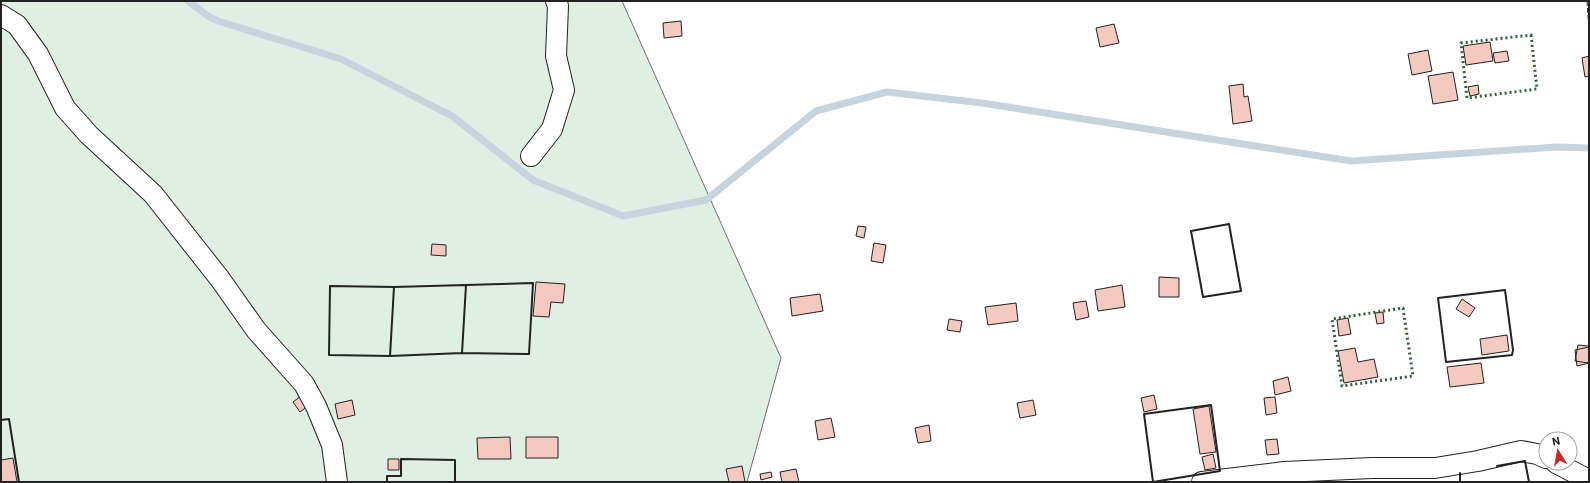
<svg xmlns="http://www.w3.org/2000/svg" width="1590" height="483" viewBox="0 0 1590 483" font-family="Roboto,sans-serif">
  <rect width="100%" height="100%" fill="#fff"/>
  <!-- green -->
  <path fill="#e0efe3" stroke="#6f6f6f" d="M1,1H622L781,358L747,482H1Z"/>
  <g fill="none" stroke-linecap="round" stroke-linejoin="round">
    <!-- stream -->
    <path stroke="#c7d3dd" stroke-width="7" d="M188,1L208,16L218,21L341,59L452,116L533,180L623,216L706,200L816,111L887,92L982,103L1351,161L1556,147L1589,148"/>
  </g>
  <!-- building -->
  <path fill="#f3c9c0" stroke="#222" d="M681,21L682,36L664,38L663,23Z
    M1114,24L1119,43L1100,47L1096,28Z
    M1490,42L1493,61L1466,65L1463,46Z
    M1428,50L1432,71L1412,75L1408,54Z
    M1507,51L1509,61L1495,63L1493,53Z
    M1589,56V76L1585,77L1582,58Z
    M1453,72L1458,100L1433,104L1428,76Z
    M1243,84L1244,97L1248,96L1252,121L1233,124L1229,86Z
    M1478,85L1479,94L1470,96L1468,87Z
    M858,226L866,227L864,238L856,236Z
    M874,243L886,245L883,263L871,261Z
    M432,244L446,245V256L431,255Z
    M1159,277L1179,278V297H1159Z
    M536,282L565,284L563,303L551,302L549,317L533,316Z
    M1122,285L1125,307L1098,311L1095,290Z
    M820,294L823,311L792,316L790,298Z
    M1462,299L1475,308L1469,317L1456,309Z
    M1086,301L1089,317L1076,320L1073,303Z
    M1016,303L1018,321L988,325L985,307Z
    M1383,312L1384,323L1377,324L1375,313Z
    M1348,318L1351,334L1339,336L1337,320Z
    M949,319L962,321L960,332L947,330Z
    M1507,335L1509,351L1482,355L1480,339Z
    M1578,345L1589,346V363L1575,361Z
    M1589,347V363L1577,366L1575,350Z
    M1355,348L1358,362L1374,359L1378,377L1344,383L1338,351Z
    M1481,363L1484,383L1450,387L1447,367Z
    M1288,377L1291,391L1275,395L1273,381Z
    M305,393L312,403L300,412L293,402Z
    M1154,395L1157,409L1144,412L1141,398Z
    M1275,397L1277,413L1266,415L1264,398Z
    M352,400L355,415L338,419L335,404Z
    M1033,400L1036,415L1020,418L1017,403Z
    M1209,406L1216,452L1200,454L1193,409Z
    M831,418L835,437L818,440L815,421Z
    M929,425L931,441L918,443L915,428Z
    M510,437L511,459H478L477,438Z
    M526,437H558V458H526Z
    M1277,439L1279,454L1267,455L1265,440Z
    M1213,454L1216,468L1205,470L1202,457Z
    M13,458L17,482H1V460Z
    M388,459H399V470H388Z
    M742,466L745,482H729L726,469Z
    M796,469L799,482H782L780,472Z
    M771,472L772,477L761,480L760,474Z"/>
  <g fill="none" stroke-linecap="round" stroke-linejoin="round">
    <defs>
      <path id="minor" d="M1,15L17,25L38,54L65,108L89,135L153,194L220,279L256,330L304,384L316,406L332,445L337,482
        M531,156L552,129L564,90L556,56L558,6L556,1
        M1556,463L1589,480
        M1202,482L1284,472L1372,468H1435L1478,461L1521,451L1537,454L1546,458"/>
    </defs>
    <!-- minor casing -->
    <use href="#minor" stroke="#222" stroke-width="22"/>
    <!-- minor -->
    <use href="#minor" stroke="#fff" stroke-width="20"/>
    <!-- hedge -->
    <path stroke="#2f5e38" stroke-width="3" stroke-dasharray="2 3" stroke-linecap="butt" d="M1531,35L1537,89L1467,98L1461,43Z
      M1403,308L1413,376L1342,386L1332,319Z"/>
    <!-- fence -->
    <path stroke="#222" stroke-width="1" stroke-dasharray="5 2" stroke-linecap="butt" d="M1587,1L1589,29"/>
    <!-- wall -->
    <path stroke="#222" stroke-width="2" d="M1229,224L1241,291L1203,297L1191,231Z
      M466,285L462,353L390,356L394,287Z
      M330,286L394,287L390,356L329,355Z
      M1505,290L1513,350L1512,355L1446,362L1438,298Z
      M462,353L529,354L533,283L466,285
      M1211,405L1220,471L1153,482L1144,414Z
      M1,420L9,419L19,482
      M1497,466L1525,461L1529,482
      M1460,473V482
      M387,482V476H401V459L455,460V482"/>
  </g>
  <!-- border -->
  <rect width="1590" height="483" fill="none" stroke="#222222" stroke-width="4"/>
  <!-- north arrow -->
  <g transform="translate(1558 451) rotate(349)"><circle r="19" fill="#ffffff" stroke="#a7a7a7"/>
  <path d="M0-3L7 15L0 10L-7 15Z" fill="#c62828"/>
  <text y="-6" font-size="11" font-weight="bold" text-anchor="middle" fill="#222222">N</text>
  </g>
</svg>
